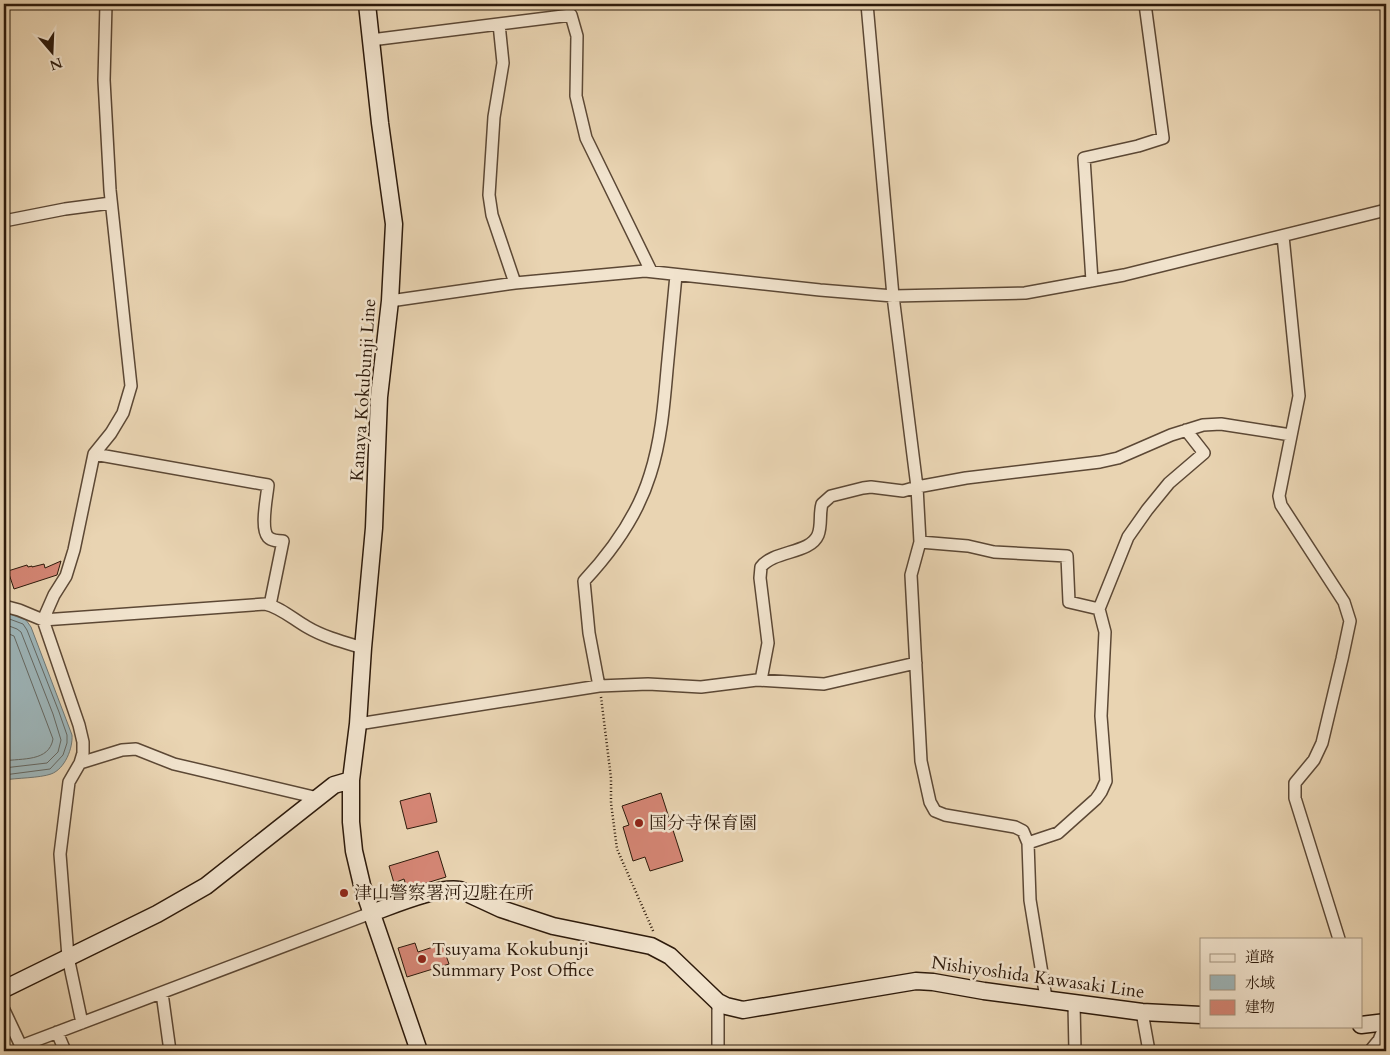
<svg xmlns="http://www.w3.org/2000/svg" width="1390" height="1055" viewBox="0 0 1390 1055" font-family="Cardo,'Noto Serif JP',serif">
  <rect width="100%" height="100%" fill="#e9d4b2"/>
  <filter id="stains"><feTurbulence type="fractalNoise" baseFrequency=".004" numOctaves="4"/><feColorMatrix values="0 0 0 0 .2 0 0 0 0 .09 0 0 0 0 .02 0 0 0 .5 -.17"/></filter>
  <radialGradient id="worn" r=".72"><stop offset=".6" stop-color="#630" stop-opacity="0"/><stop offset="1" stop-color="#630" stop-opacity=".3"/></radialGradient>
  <!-- water -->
  <path fill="#9db5b9" stroke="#707773" d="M4,612L26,620L31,627L72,735C73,748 65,769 51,774C40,778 16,778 4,780Z"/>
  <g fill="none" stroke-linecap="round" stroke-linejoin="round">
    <!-- shore -->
    <path stroke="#656862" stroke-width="1" d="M4,617L23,624L27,630L59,712L67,735V743L63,755L50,769L4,775
      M4,624L17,629L21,632L53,714L61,740L58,752L47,763L4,768
      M4,632L14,636L53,739C49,762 22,758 4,761"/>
  </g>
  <!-- building -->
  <path fill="#d58675" stroke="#2d1a0b" d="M61,561L57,575L14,589L8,571L27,565L28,567L32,566V567L44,564L45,568Z
    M430,793L437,822L407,829L400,801Z
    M661,793L683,861L650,871L645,857L633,861L623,827L629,825L622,806Z
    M438,851L446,877L407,889L404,879L394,883L389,866Z
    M415,943L418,952L442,944L449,964L407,977L398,948Z"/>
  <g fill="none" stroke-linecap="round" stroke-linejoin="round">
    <defs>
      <path id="street" d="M867,4L893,296L917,487L920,542L911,575L921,761L930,802L935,811L945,815L1015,827L1023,831L1028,843L1030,900L1046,998
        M499,24L503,63L494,117L489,195L492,215L515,283
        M371,40L571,15L577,36L576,96L586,138L651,271
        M4,221L65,209L111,203
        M1283,236L1299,396L1279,496L1281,505L1344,602L1350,621L1342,659L1322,743L1314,760L1295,783V798L1339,939
        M1092,281L1084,158L1138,146L1163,138L1145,4
        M390,301L515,283L645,271L820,290L893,296L1025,293L1124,275L1386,210
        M94,454L268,485C267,497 260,528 268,537C272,541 278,541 283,541L270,605
        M920,542L968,546L994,552L1067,556L1069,602L1099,609
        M4,606L19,610L43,620L265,604C280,607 293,619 307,627C324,637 343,642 363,648
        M761,680L768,643L760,578L761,567C774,550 810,554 818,535C822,525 819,514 822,504L831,496L863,488L871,487L903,491L917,487L966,478L1100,462L1118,458L1171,435L1203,425L1221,424L1291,435
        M599,686L589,633L584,581C612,551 638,514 650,475C661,441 664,405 667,370C670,338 673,307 676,275
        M358,724L599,686L648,684L701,687L757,680L824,684L916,663
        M80,763L122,750L136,749L174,764L318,798
        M1028,843L1058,833L1096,799L1101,792L1106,781L1101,716L1105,632L1099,609L1128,537L1147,510L1169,483L1204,453L1186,430
        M162,993L170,1051
        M718,1002V1051
        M1074,1004L1075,1051
        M4,1010L21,1046L371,913
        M1142,1012L1149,1051
        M82,1023L68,957L60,854L69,782L80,763L83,753V742L79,725L43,620L54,595L66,576L74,550L94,454L111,433L123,413L131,386L110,190L104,80L106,4
        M57,1032L65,1051
        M1370,1051L1379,1040L1386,1023"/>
      <path id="secondary" d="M367,4L380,123L394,224L390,301L379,397L374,528L363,648L358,724L351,780V822L354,851L362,885L419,1051
        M371,913C394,905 438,886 460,890L501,909L553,926L651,946L670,956L718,1002L726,1006L743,1010L916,981L933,982L984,991L1142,1012L1201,1015
        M4,989L157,914L206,886L334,785L351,780
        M1361,1025L1386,1022"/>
    </defs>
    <!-- street casing -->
    <use href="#street" stroke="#5c4835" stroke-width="14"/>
    <!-- secondary casing -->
    <use href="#secondary" stroke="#2d1a0b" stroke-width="19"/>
    <!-- path -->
    <path stroke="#2d1a0b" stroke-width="2.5" stroke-dasharray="1 2.5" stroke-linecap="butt" d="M601,697L611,778V803L617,849L654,933"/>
    <!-- street -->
    <use href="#street" stroke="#f1e3cd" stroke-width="11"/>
    <!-- secondary -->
    <use href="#secondary" stroke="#f1e3cd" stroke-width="16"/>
  </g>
  <!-- markers -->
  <g fill="#8f2418" stroke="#f1e3cd" stroke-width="2">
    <circle cx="639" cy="823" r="5"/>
    <circle cx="344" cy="893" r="5"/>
    <circle cx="422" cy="959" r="5"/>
  </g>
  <g text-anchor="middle" stroke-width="5" stroke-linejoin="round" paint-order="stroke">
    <!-- street labels -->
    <g font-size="18" fill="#2d1a0b" stroke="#f1e3cd">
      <text transform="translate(363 390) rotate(-86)" y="6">Kanaya Kokubunji Line</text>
      <text transform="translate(1038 977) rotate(8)" y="6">Nishiyoshida Kawasaki Line</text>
    </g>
    <!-- poi labels -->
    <g font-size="18" fill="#2d1a0b" stroke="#f1e3cd" text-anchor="start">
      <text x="649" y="829">国分寺保育園</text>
      <text x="354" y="899">津山警察署河辺駐在所</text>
      <text x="432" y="955">Tsuyama Kokubunji<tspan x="432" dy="21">Summary Post Office</tspan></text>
    </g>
  </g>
  <!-- margin -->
  <rect width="1390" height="1055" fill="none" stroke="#e9d4b2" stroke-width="20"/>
  <rect x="5" y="5" width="1380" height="1045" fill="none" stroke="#2d1a0b" stroke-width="2.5"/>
  <rect x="10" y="10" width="1370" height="1035" fill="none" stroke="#2d1a0b"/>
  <!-- legend -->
  <rect x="1200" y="938" width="162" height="90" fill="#f1e3cd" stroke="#a3937f"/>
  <rect x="1210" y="954" width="25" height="8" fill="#f1e3cd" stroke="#a3937f"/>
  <text x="1245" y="962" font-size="15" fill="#2d1a0b">道路</text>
  <rect x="1210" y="975" width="25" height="15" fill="#9db5b9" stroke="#a3937f"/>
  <text x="1245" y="988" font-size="15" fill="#2d1a0b">水域</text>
  <rect x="1210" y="1000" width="25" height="15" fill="#d58675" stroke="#a3937f"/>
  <text x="1245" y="1012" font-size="15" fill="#2d1a0b">建物</text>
  <!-- north arrow -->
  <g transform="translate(52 52) rotate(161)" stroke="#f1e3cd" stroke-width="4" paint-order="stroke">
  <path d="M0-4L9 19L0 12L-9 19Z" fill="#2d1a0b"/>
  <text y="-8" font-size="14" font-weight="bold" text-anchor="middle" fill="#2d1a0b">N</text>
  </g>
  <rect width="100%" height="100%" filter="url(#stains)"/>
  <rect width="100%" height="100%" fill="url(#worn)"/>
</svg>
